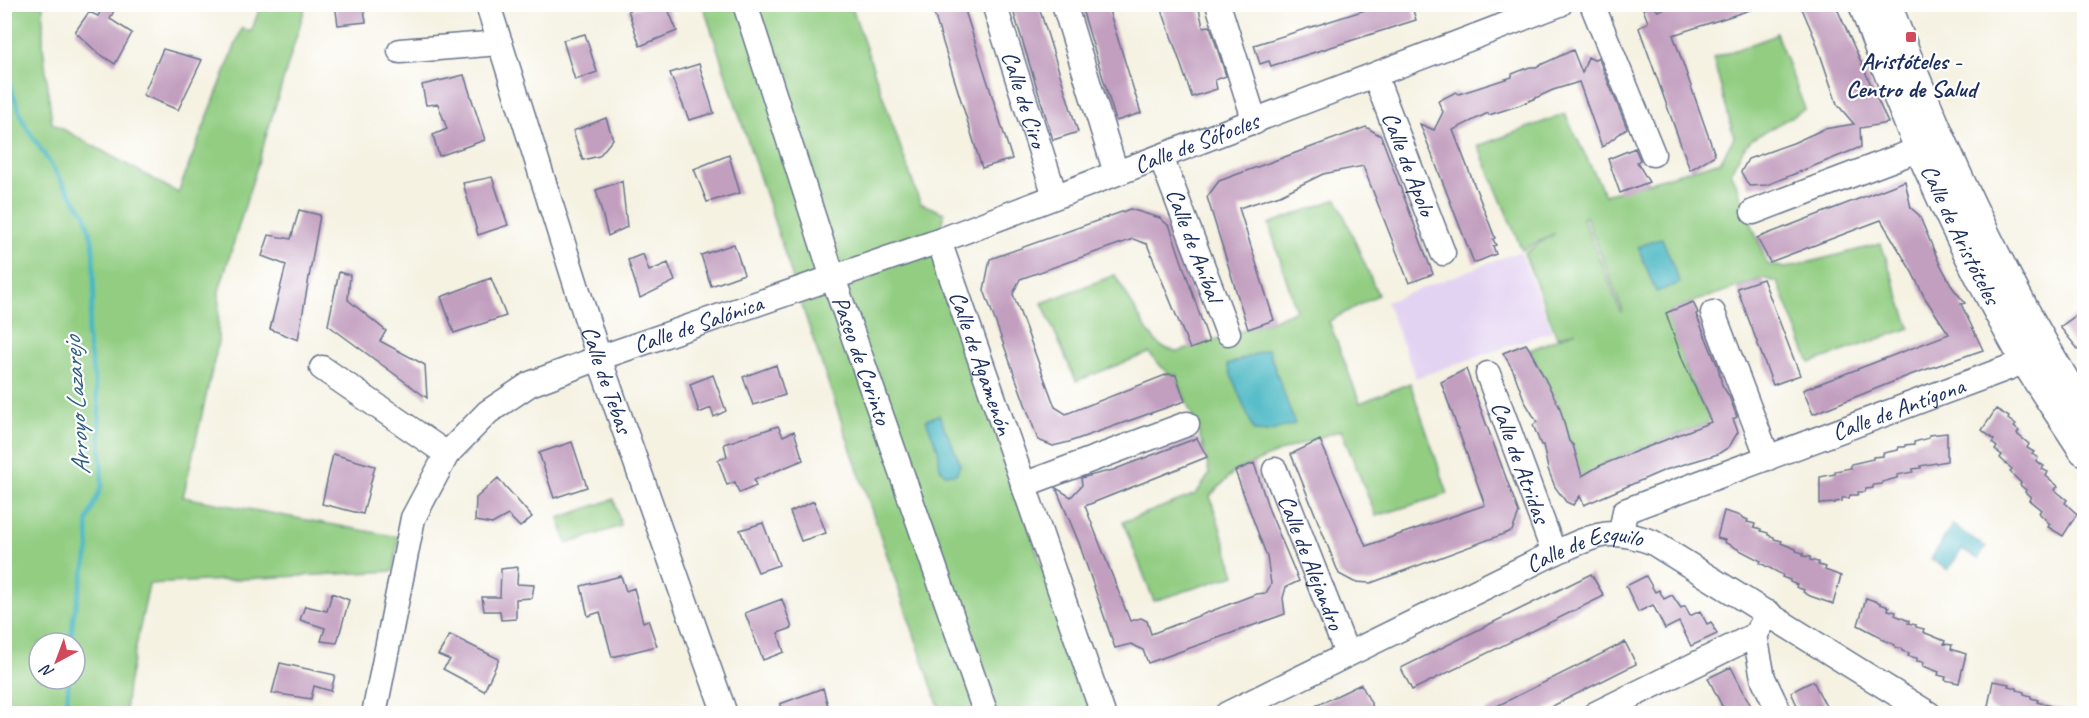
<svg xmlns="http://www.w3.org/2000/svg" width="2089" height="718" viewBox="0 0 2089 718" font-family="Caveat,sans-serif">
  <rect width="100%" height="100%" fill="#fff"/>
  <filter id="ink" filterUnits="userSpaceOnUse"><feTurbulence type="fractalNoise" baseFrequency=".0167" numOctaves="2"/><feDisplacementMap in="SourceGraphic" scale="12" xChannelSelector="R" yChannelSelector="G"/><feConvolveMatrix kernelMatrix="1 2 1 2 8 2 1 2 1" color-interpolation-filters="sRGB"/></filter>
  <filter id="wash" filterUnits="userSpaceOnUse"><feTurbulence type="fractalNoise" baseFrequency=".008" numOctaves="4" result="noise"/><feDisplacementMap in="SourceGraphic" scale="24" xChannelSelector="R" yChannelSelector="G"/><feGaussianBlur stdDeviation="1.35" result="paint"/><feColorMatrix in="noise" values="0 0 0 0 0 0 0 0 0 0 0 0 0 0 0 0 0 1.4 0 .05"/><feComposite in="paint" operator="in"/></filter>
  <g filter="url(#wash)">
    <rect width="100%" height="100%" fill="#f5f2e2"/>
    <!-- built -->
    <path fill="#e3d3f2" d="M1520,251L1552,331L1416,378L1386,302Z"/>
    <!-- green -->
    <path fill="#92cd82" stroke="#567e70" stroke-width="1.5" fill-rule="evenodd" d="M4,5H43V46L52,123L178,193L242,28L251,32L261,5H306L219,291L218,344L183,497L399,537L393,571L149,584L128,685L125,713H5ZM39,643H75V679H39Z
      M703,5H851L920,203L944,213L937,258L1092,713H941L805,315Z
      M1776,33L1805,109L1752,139L1744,148L1731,171L1767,264L1786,268L1881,244L1910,328L1810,363L1778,283L1764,278L1693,302L1667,313L1690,380L1709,419L1706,424L1607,461L1599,466L1585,486L1573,458L1576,457L1573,445L1569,441L1559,407L1530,350L1576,331L1557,337L1524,253L1555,233L1522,250L1478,146L1565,114L1605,195L1721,161L1734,137L1713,58L1774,36ZM1586,217L1623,311L1621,312L1583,218Z
      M1337,199L1378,295L1329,321L1360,403L1410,383L1448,494L1376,516L1341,430L1286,449L1235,471L1210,496L1235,575L1154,601L1123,522L1196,494L1209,475C1205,439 1188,409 1176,375L1168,374L1149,353L1076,381L1042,303L1115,275L1147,330L1155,340L1162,347L1178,352L1274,320L1296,310L1269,224Z
      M614,499L621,526L567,544L559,518Z"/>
    <!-- water -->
    <path fill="#49b7c3" stroke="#327390" stroke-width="1.5" d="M1662,238L1680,283L1656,292L1638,247Z
      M1268,349L1295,424L1267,432L1254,431L1227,365Z
      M939,415C942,423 960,460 960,465C959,468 957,471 956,474H945L940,468L938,449L926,420Z
      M1952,525L1986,547L1978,559L1962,549L1948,570L1931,559Z"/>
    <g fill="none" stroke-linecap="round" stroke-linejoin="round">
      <!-- stream -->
      <path stroke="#49b7c3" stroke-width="4.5" d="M9,4L10,86L24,123L62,182L85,214L93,243L94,295L87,335L99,409L102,485L87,522L89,549L73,618L71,643
        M66,714L69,679"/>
    </g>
    <g id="blocks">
      <!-- building -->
      <path fill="#c29fbf" d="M104,4H117L110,19L132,33L115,64L98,53L75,32L89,12L98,16Z
        M335,4H363L366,22L338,25Z
        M652,4H666L677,31L640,46L628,10Z
        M931,4H963L1012,159L982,168Z
        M1011,4H1038L1078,132L1053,140Z
        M1098,4H1107L1141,113L1116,121L1082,9Z
        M1160,4H1198L1203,27L1210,26L1226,76L1215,80L1217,89L1192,97Z
        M1384,4H1411L1416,20L1271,66L1269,61L1260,64L1254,45Z
        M1675,4H1758L1759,7L1673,35L1715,155L1690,170L1639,28L1648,22L1643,9L1653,5L1658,11Z
        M1800,4H1835L1888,123L1860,128L1861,147L1767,185L1749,186L1741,172L1748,159L1793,143L1824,129L1854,124L1837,104L1815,39Z
        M585,34L597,72L575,80L563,40Z
        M163,49L202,60L178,110L143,95Z
        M1573,50L1582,73L1588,57L1594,60L1598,57L1627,128L1602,147L1579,82L1553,90L1520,105L1489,115L1488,113L1453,130L1495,238L1493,239L1496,245L1493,246L1496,254L1474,263L1420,124L1434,130L1443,112L1438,101L1456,92L1459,94L1512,77V74L1530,67H1536Z
        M699,64L714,113L689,120L670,73Z
        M464,75L485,140L439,156L433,135L447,129L438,104L426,105L422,85Z
        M606,118L613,139L599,156L583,160L573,131Z
        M1366,127L1381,136L1433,274L1409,283L1363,166L1323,174L1280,195L1239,208L1274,320L1248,329L1207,197L1219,181Z
        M1635,148L1640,160L1637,162L1649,182L1620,193L1608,159Z
        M729,155L740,193L707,202L694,169Z
        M492,177L508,225L478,235L463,183Z
        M622,181L627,227L608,236L596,190Z
        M1905,181L1911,208L1919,215L1938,260L1953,288L1965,303L1961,304L1983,350L1910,375L1813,414L1803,390L1949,334L1925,298L1912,272L1881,220L1770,262L1757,238Z
        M1130,209L1160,218L1170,227L1209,342L1190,349L1147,244L1133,239L1020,279L1013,294L1055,407L1066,414L1168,374L1176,375L1185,401L1069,442L1053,446L1038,440L984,290L990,259Z
        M299,210L320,215L298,340L270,329L286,265L262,256L269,235L291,239Z
        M734,244L744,274L711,286L701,255Z
        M643,254L649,271L668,263L675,281L640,298L628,260Z
        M339,272L350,275L348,300L386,331L380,341L425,365L427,398L328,325Z
        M491,278L506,316L454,333L441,297Z
        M1763,279L1800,375L1773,385L1737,288Z
        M1693,302L1698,313L1696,314L1718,367L1722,385L1729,396L1737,417L1733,419L1738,432L1729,447L1718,454L1665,470L1584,505L1580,496L1573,505L1566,502L1555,487L1548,469L1543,445H1541L1533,425L1537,422L1525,402L1513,370L1503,353L1526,344L1530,350L1560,408L1569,441L1573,445L1582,476L1599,466L1711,422L1683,361L1666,313Z
        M2085,309V358L2060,327Z
        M776,365L785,395L753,405L743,377Z
        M1466,369L1519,513L1512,531L1371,583L1354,582L1339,574L1291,454L1320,440L1366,546L1485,505L1441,382Z
        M713,375L726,411L714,417L711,408L699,413L690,384Z
        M1996,409L2009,417L2008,419L2016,425L2014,427L2019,431L2017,434L2029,444L2027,448L2034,452L2032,454L2038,458L2036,461L2044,466L2042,469L2048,472L2046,476L2058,486L2055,490L2067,500L2065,503L2077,514L2063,536L2048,527L2050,524L2039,513L2041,510L2029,500L2031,497L2025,492L2026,490L2020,485L2021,483L2010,472L2012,469L2000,458L2002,455L1995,450L1997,447L1992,443L1994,440L1982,430Z
        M778,426L783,436L794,431L803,460L754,480L756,486L739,493L735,482L727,485L718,460L727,457L724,444Z
        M1947,433V461L1920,466L1921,468L1913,469V472L1897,475V478L1882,482V484L1873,485V488L1866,489L1865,492H1858V495H1850L1849,498H1842V501L1835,502V503L1820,504V477L1835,474V471L1851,468V464L1873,459V457L1883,456V453L1898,450L1899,447H1905V445L1914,444V442L1929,438V435Z
        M1197,438L1207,457L1085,506L1130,621L1141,618L1147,621L1151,634L1256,594L1266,593L1271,584L1267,557L1235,471L1254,463L1269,510L1299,581L1286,587L1283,598L1285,614L1148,663L1143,650L1131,644L1115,648L1079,543L1056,488L1071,497L1082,485L1081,478L1113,470Z
        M572,442L587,487L554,498L539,453Z
        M333,454L375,466L363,514L322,504Z
        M498,478L532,517L520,527L508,515L492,524L475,521L476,498Z
        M814,501L826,533L801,541L790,512Z
        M1724,511L1741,516V517L1748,520L1747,522L1755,524L1754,527L1761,529V531L1768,533V535L1774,537V539L1782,541L1781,543L1796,549V551L1803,553V556L1810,557V560L1818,562V565L1826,567L1825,570L1841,576L1833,604L1810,596L1803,592L1804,590L1796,587L1797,585L1790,582V580L1782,577L1783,575L1760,563L1761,561L1724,542L1725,540L1717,538Z
        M763,523L779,565L758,572L740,530Z
        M518,567L517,584L534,585L532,598L516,599V619L501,620L500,611H484L482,597H500L501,569Z
        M1591,574L1604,596L1412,690L1401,668Z
        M621,576L626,591L634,588L643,622L648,620L657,646L612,657L600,612L588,616L581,586Z
        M1646,576L1655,592L1659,590L1664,599L1672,595L1681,608L1685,606L1690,616L1700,611L1707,624L1711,622L1717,634L1691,646L1679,622L1665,629L1653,605L1638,612L1626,586Z
        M332,593L349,600L337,643L321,641L325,628L300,620L305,606L327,611Z
        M1866,598L1881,603L1880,604L1889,607L1888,610L1896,612L1895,615L1909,621L1908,623L1916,625V627L1924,629L1923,632L1945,641L1944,644L1952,645L1951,649L1966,654L1959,683L1945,680L1946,677L1938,675L1939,672L1923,666L1924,662L1917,661V658L1908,656L1909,653L1902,651V649L1895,647V645L1881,639V637L1858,625Z
        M782,599L792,628L778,633L784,652L763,660L745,613Z
        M450,635L499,659L484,691L443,669L450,660L438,655Z
        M1625,642L1636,664L1537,714H1481Z
        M280,663L335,675L331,691L314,686L311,699L272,693Z
        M1731,667L1755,714H1726L1708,678Z
        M1813,681L1830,714H1801L1791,692Z
        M1993,681L2009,684L2008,686L2017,688V690L2024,692V694L2031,696V698L2038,700L2037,702L2065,710L2064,714H2001L1994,710L1988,706Z
        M1361,684L1373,707L1360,714H1299Z
        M823,688L830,714H785L780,704Z"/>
    </g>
  </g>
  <g filter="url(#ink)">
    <use href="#blocks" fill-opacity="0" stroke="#67738c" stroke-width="1.5"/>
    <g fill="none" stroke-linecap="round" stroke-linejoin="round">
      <defs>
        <g id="minor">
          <path id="s1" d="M745,4L833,278L986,714"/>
          <path id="s2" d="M994,4L1055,196"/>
          <path d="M1064,4L1116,173"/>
          <path d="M1218,4L1255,122"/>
          <path d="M1592,4L1653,154"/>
          <path id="s3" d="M488,5L599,358L725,714"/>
          <path d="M400,51L500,43"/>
          <path id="s4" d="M1375,76L1443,253"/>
          <path id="s5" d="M1161,157L1228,333"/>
          <path d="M1753,212L1920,149"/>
          <path id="s6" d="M939,241L1103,714"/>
          <path d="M1713,313L1768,458"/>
          <path d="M322,368L447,454"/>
          <path id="s7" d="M1488,374L1554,553"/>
          <path id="s8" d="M1275,470L1347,654"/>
          <path d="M1023,485L1187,424"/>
          <path id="s9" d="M1621,533L1625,511L2013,366L2023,356"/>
          <path d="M1755,635L1763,678L1780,714"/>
          <path id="s10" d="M374,714L413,518L447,454L488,412L530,384L599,358L939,241L1560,4"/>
          <path id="s11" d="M1227,714L1554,553C1595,536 1607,526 1652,542L1929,714"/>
          <path d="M1595,714L1755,635L1769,613"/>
        </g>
        <g id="major">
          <path id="s12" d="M1864,4C1906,125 1960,243 2022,354C2041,387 2064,418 2084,450"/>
          <path d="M1886,4C1939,146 2003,285 2084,413"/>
        </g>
      </defs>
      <!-- minor casing -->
      <use href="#minor" stroke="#67738c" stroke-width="27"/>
      <!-- major casing -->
      <use href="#major" stroke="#67738c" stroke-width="33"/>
      <!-- minor -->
      <use href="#minor" stroke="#fff" stroke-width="24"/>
      <!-- major -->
      <use href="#major" stroke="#fff" stroke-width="30"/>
    </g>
  </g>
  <!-- markers -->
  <rect fill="#d1495b" stroke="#fff" stroke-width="2" x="1905" y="31" width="12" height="12" rx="3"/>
  <g text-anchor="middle" stroke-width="4.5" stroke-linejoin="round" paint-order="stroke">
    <!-- poi labels -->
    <g font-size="24" font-weight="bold" fill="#1b2f5e" stroke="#fff">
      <text x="1911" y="69">Aristóteles -<tspan x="1911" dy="28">Centro de Salud</tspan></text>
    </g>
    <!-- street labels -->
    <g font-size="24" fill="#1b2f5e" stroke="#fff">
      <text dy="8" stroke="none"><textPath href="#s2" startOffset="100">Calle de Ciro</textPath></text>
      <text dy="8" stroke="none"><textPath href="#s10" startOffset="1090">Calle de Sófocles</textPath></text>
      <text dy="8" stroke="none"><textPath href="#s4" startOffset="94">Calle de Apolo</textPath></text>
      <text dy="8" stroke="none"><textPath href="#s12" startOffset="250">Calle de Aristóteles</textPath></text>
      <text dy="8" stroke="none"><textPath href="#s5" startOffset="94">Calle de Aníbal</textPath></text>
      <text dy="8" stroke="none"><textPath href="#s10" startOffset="560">Calle de Salónica</textPath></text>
      <text dy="8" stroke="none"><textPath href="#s1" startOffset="375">Paseo de Corinto</textPath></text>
      <text dy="8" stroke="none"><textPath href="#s6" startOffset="129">Calle de Agamenón</textPath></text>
      <text dy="8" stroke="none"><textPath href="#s3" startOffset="393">Calle de Tebas</textPath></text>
      <text dy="8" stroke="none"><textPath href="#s9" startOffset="314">Calle de Antígona</textPath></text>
      <text dy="8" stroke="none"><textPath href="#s7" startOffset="94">Calle de Atridas</textPath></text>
      <text dy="8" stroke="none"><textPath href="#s11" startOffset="396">Calle de Esquilo</textPath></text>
      <text dy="8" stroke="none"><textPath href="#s8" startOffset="99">Calle de Alejandro</textPath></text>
    </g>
    <!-- water labels -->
    <g font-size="26" font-style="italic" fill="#2b5f81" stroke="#fff">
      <text transform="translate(76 406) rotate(-94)" y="9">Arroyo Lazarejo</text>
    </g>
  </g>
  <!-- margin -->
  <rect width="2089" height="718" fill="none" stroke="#fff" stroke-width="24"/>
  <!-- north arrow -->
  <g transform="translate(57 661) rotate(221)"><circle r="28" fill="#ffffff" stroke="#a4acbf" stroke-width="1.5"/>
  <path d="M0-4.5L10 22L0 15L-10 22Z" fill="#d1495b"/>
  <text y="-9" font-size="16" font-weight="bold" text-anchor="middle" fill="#1b2f5e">N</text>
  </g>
</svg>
